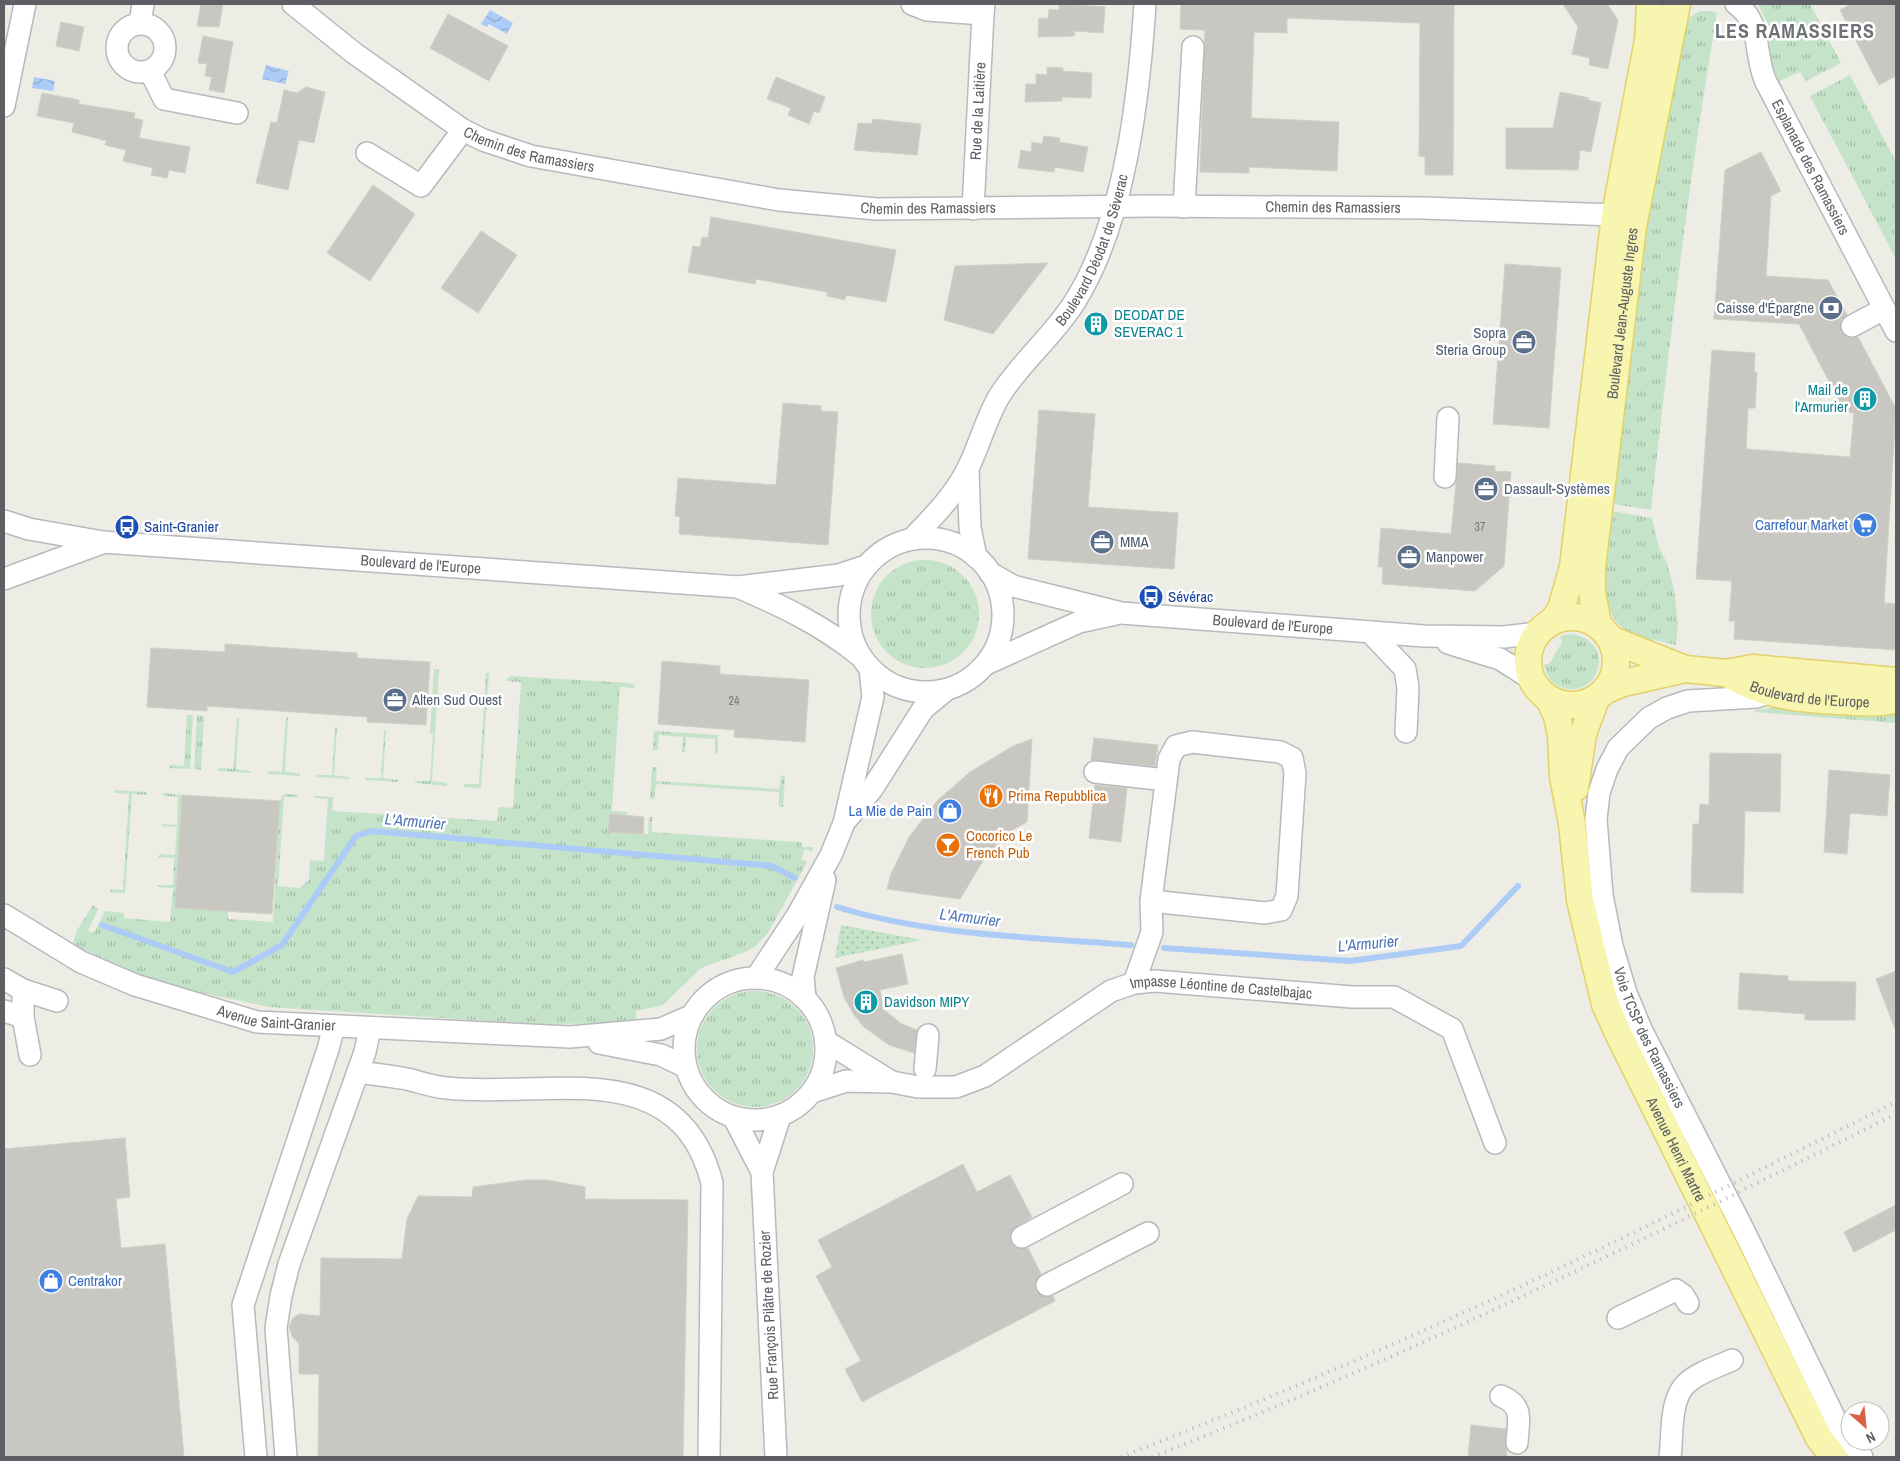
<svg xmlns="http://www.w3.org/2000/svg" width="1900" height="1461" viewBox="0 0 1900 1461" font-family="'Archivo Narrow',sans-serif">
  <defs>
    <pattern id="grass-tufts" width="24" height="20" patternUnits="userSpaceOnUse" patternTransform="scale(1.25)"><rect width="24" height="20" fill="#c4e3c8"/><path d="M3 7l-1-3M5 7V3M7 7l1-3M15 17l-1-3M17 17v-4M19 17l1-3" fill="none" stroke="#a2bba6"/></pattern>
    <pattern id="park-dots" width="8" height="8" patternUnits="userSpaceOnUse" patternTransform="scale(1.25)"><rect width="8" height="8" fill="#c4e3c8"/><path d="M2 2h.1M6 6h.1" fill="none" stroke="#a2bba6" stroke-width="1.8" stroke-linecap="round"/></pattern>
    <pattern id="water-waves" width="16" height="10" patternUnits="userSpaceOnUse" patternTransform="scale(1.25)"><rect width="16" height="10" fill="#acccf7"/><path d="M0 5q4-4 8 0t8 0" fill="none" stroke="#8fa9cc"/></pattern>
  </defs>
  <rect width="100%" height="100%" fill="#edede5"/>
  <!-- grass -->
  <path fill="url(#grass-tufts)" d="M1758,4H1810L1841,63L1806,81L1800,72L1779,81L1771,63L1768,24Z
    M1700,11H1710L1717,13C1689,178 1669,344 1651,510L1607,503L1639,233L1684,21Z
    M1850,75L1896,162V259L1810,96Z
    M1611,511L1652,518L1659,548L1667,563L1674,589L1678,624L1676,645L1651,639L1649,642C1642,639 1634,637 1628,632C1590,608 1608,547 1611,511Z
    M871 614a54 54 0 1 1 108 0a54 54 0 1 1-108 0Z
    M1571,634C1620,641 1597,704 1559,686C1550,682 1546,674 1544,665L1550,663L1562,642L1560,636Z
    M434,669L439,670L432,781L447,783V786L415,783V781H430L433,733H430Z
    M486,673H489L481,788L464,787V784H479Z
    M510,676L630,683L634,685L635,688L620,687L612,811L627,812L626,816L610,815L609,832L648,834L649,817H652V832L797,842H801L802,847H813L812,852L805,849L801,859L807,862L768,933L756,946L745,952L701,968L663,1005L636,1011L637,1023L537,1024L269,1007L183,989L131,971L73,945L76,932L93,905L98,909L88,931L94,933L105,911L124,913V918L170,922L173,888L157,887L158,885H173L174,858L159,857L160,854L175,855L177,827L161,826L162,824L177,825L178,797L163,796V793L182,795L175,908L228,911V919L273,922L280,801L284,794L298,795V797H284L278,886L300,888L309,879L310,860L324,861L328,799L314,798V796L333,797L332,811L497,821L499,807L513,808L521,682L506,681Z
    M1778,707L1896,709V723L1755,712V710Z
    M187,715H193L190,769L169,768V765L184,766Z
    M197,715L204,716L201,770L194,769Z
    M286,717H288L285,772L300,773V776L267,774L268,771L282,772Z
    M237,718H239L236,769L251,771V773L218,771V768L233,769Z
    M335,727H337L334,775L349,777V779L317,777V775H332Z
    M384,730H386L383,778L398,780V782L366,780V778H381Z
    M654,731L718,735V754H715V739L686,737L685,752H682L683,737L659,735L658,750H653Z
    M652,767H657L656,781L779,789L781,775L785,776L783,807H779V792L656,784L654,799H650Z
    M115,790L147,792V795L132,794L125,893L110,892V889L123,890L129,794L115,793Z
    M697 1049a58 58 0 1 1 116 0a58 58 0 1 1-116 0Z"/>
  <!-- park -->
  <path fill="url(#park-dots)" d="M841,925L922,940L835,958Z"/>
  <!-- water -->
  <path fill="url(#water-waves)" d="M490,10L513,23L507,34L489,24L487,27L481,24Z
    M266,65L289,71L285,84L262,79Z
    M34,77L55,81L53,91L32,88Z"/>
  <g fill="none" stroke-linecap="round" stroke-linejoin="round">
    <!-- stream -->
    <path stroke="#acccf7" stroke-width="6" d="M837,907C931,936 1033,937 1131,945
      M102,925L233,972L282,945L356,836L372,831L772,866L795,878
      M1164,948L1350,961L1461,946L1518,886"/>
  </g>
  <!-- building -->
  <path fill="#c9c7c2" stroke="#d2cfc4" d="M201,4H223L219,27L197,26Z
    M1059,4L1105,7L1103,33L1075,31L1074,36L1038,37L1039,18L1048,19L1049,9L1059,10Z
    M1181,4H1454L1453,175H1425V157L1419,156L1420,23L1287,18V33L1254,32L1251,118L1339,122L1337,171L1249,167V173L1200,172L1205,30L1180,29Z
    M1563,4H1607L1618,20L1608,69L1589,65L1590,58L1572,54L1578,27Z
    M1851,4H1896V76L1879,85L1840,10Z
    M448,14L508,46L489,81L430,48Z
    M61,22L84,27L79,51L56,46Z
    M203,36L233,42L224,93L209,90L212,77L205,76L207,64L198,63Z
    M1047,67L1063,68V71L1092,73L1091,98L1062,97V101L1025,102L1026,84H1036V74L1047,75Z
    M776,77L825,97L819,113L814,111L809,124L788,115L791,108L767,99Z
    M306,87L325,92L314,143L299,140L288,190L256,183L271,122L277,123L284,90L297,93Z
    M1560,92L1589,98L1588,100L1601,103L1591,152L1580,150L1578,170L1506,169V128H1553Z
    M42,93L79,100V104L135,113L134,118L143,120L139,138L190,147L185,173L169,170L167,178L151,175L153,168L123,161L126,150L105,145L107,141L72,132L74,123L37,116Z
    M873,119L921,124L917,155L854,150L858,123L872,124Z
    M1044,136L1060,138L1059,142L1088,147L1083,172L1055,167L1054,172L1018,168L1021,150L1031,152L1032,142L1042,144Z
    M1761,152L1781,191L1771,196L1766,276L1828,280L1847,315L1841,320V331L1846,337H1858L1896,409L1884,603L1896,604V650L1734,639L1735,621H1729L1732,581L1696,579L1712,350L1755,353L1754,372H1757L1755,408H1748L1746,449L1850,457L1854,413L1845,412L1799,324L1714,319L1725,170Z
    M373,185L415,214L370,281L327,253Z
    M711,217L896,250L886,302L846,295L845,300L827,296V292L783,284L756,279L755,284L688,272L693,246L700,247L702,237L708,238Z
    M481,231L517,255L478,313L441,288Z
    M1048,263L993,334L944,320L955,266Z
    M1505,264L1561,268L1549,428L1493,424Z
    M783,403L821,406V411L838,412L828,545L679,534L680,517L675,516L678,478L776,485Z
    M1039,410L1095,414L1088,507L1178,513L1174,569L1028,559Z
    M1458,463L1495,466V471L1511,472L1504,566L1475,591L1382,584L1383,567H1378L1381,528L1451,534Z
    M225,644L357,653V658L430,662L426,725L367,722V717L207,706V711L147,707L151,648L225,652Z
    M662,661L720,666V674L809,680L805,742L734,737L735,730L658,724Z
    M1094,738L1158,745L1155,766L1091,760Z
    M1032,739L1027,822L1014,829L983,861L960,899L887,889L891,874L909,837L937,801L970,772L1013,746Z
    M1710,753L1781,754L1780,812L1745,811L1743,893L1691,892L1693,824H1699L1700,804L1709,805Z
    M1829,770L1890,775L1887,816L1850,813L1847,854L1824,852Z
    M1095,785L1127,788L1121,842L1089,838Z
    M182,795L280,801L272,914L175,908Z
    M610,814L644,817L643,834L608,832Z
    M902,954L908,984L880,990L884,1010L902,1024L917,1030L914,1053L889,1045L864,1027L854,1015L844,997L836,968L863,960L864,962Z
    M1896,971V1029H1895L1876,979Z
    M1740,973L1788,976V981L1856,982L1855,1020H1805V1014L1738,1009Z
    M125,1138L130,1197L116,1199L121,1248L165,1244L184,1457H4V1149Z
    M963,1164L977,1192L1010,1175L1032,1217L1012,1230L1011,1242L1016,1248H1028L1041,1274L1035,1284L1036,1291L1046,1297L1053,1296L1055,1301L862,1402L845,1369L861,1361L816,1276L832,1267L818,1240Z
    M525,1180H547L585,1187V1199L688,1200L683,1457H318L319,1374H299V1344L292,1336L289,1327L293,1318L299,1314L320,1316L321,1258L402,1259L407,1219L418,1196L472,1197L473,1187Z
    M1896,1205V1230L1854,1252L1844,1232Z
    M1471,1425L1506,1429L1507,1457H1468Z"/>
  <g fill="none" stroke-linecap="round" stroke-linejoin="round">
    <defs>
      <g id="minor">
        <path id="s1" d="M293,4L354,53L463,130L483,140L531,156L779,200L876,209L1152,206L1424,208L1615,215"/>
        <path d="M912,4L927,10L983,14L984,4"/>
        <path id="s2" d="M1736,4C1763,22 1753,54 1766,82L1896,331"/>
        <circle cx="141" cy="48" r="24"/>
        <path d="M140,24L143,4"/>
        <path d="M150,71L164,99L237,113"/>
        <path d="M4,106L25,4"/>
        <path d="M367,153L421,186L463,130"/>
        <path d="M1184,207L1193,47"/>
        <path id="s3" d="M973,209L983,14"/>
        <path d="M1852,326L1884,309"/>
        <path d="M968,469L970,528L976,557"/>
        <path d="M1445,477L1448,418"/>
        <path id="s4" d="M4,521L29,529L103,542L738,587L839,575L866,566"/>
        <circle cx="926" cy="615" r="77"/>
        <path id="s5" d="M912,539C932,518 956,494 968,468C980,444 986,418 1000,395C1021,362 1053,336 1074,303C1125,223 1139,97 1145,4"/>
        <path id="s6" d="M990,573L1013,586L1121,613L1424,636L1504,637L1538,633"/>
        <path d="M4,579L102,543"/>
        <path d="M738,587C782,606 822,625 859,655"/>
        <path d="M1370,632L1405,669L1408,688L1406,732"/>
        <path d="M1448,643L1500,659L1530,678"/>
        <path d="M986,664L1079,622L1116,614"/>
        <path id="s7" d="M1769,693L1756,697L1688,701L1667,708L1649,718L1618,748L1607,769L1599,793L1596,819L1602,895L1612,946L1626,993L1641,1029L1745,1233L1839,1427L1862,1457"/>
        <path d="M1192,742L1280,752L1292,758L1295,773L1287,896L1281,910L1265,913L1151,901L1169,759L1176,746Z"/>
        <path d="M1095,772L1166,780"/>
        <path d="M847,819L872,789L923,709L946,690"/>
        <path id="s8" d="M4,915L81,962L135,985L257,1022L570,1037L661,1029L693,1015"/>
        <circle cx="755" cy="1049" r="71"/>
        <path d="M756,978L797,916L831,855L844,823L873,697L870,669"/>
        <path d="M4,979L23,990L57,1001"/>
        <path d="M1134,983L1152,932L1151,901"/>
        <path d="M23,990V1017L30,1055"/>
        <path d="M805,998L803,977L825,880"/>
        <path d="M4,1011L23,1017"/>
        <path d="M827,1042L890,1081"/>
        <path d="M599,1043L661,1055L686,1067"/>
        <path d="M925,1069L928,1035"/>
        <path d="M358,1072C374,1074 390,1076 407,1079C420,1082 433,1087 447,1088C546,1099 678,1051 712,1183L709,1457"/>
        <path id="s9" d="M812,1092L846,1081L892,1082L918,1087H956L985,1076L1111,991L1134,983L1155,981L1352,997H1394L1452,1029L1495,1143"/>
        <path d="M734,1118L762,1172"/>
        <path d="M1022,1237L1122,1184"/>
        <path d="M1047,1285L1148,1233"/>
        <path d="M1618,1318L1676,1290L1683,1295L1688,1303"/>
        <path d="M1501,1396C1525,1406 1518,1421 1517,1443"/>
        <path d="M256,1457L243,1305L328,1049L334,1026"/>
        <path d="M286,1457L276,1328L281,1296L289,1264L365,1052L370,1028"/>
        <path d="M776,1457L762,1172L780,1116"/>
        <path d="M1670,1457C1673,1435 1669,1399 1687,1383C1699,1372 1717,1367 1732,1360"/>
      </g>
      <g id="major">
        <circle cx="1572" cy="661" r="44"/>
        <path d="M1553,621L1561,609L1573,567L1615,215L1648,40L1650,4"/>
        <path id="s10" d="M1598,625L1592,592V567L1633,226L1677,4"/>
        <path d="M1610,639L1685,669L1726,673L1753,668L1896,681"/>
        <path id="s11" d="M1726,673C1761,695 1797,699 1838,701C1858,702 1876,704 1896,700"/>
        <path d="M1606,690L1623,683L1685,669"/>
        <path id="s12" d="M1550,701L1557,716L1561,735L1563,776L1572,824L1580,900L1605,1004L1618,1033L1819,1438L1834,1457"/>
        <path d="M1575,788L1583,734L1596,699"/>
      </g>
    </defs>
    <!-- minor casing -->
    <use href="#minor" stroke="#b7b9bd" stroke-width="24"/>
    <!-- major casing -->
    <use href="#major" stroke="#e4d168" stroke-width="29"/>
    <!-- minor -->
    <use href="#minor" stroke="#fff" stroke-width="21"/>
    <!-- major -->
    <use href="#major" stroke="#f7f5b0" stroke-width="26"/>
    <!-- rail -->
    <path stroke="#b5b6b6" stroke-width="4" stroke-dasharray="1 6" stroke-linecap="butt" d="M1121,1457C1264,1401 1404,1341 1543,1276C1662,1220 1779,1160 1896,1102
      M1152,1457C1407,1357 1652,1236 1896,1114"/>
  </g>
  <!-- icons -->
  <defs>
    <symbol id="bank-disc" viewBox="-11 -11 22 22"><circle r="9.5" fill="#5c6f8a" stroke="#fff"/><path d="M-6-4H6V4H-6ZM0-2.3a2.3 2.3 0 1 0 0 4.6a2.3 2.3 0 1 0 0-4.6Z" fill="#fff"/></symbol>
    <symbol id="building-disc" viewBox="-11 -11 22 22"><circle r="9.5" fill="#0f9aa8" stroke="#fff"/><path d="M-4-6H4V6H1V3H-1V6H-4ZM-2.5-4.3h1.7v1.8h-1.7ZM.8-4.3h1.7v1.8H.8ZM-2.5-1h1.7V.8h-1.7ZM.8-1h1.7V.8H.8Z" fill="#fff"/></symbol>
    <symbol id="office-disc" viewBox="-11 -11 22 22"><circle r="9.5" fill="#5c6f8a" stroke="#fff"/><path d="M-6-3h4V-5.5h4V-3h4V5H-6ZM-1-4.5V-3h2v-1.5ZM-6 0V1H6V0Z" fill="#fff"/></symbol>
    <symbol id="supermarket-disc" viewBox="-11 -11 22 22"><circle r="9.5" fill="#3f7fe0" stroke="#fff"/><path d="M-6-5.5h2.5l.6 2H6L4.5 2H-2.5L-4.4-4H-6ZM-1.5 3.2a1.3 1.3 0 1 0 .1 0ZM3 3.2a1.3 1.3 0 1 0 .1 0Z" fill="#fff"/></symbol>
    <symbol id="bus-disc" viewBox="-11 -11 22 22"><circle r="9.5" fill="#1a4fb4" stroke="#fff"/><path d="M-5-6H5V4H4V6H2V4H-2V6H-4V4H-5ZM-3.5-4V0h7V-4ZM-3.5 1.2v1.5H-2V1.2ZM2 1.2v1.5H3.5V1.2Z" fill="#fff"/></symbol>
    <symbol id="restaurant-disc" viewBox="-11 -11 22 22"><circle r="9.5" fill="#e8710a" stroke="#fff"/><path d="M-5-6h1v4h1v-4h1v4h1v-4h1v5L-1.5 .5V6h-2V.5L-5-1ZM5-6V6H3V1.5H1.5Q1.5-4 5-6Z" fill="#fff"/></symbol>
    <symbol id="shop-disc" viewBox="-11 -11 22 22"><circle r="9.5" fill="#3f7fe0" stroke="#fff"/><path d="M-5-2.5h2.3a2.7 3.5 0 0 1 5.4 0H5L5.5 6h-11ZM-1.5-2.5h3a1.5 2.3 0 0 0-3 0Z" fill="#fff"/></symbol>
    <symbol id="bar-disc" viewBox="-11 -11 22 22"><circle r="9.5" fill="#e8710a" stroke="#fff"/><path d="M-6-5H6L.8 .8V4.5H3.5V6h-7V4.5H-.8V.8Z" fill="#fff"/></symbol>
  </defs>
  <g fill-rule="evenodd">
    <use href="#bank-disc" x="1817" y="294" width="28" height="28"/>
    <use href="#building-disc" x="1082" y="310" width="28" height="28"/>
    <use href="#office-disc" x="1510" y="328" width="28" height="28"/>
    <use href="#building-disc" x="1851" y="385" width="28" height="28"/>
    <use href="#office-disc" x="1472" y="475" width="28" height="28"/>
    <use href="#supermarket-disc" x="1851" y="511" width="28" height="28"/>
    <use href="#bus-disc" x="113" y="513" width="28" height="28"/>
    <use href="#office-disc" x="1088" y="528" width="28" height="28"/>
    <use href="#office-disc" x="1395" y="543" width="28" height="28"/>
    <use href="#bus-disc" x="1137" y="583" width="28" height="28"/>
    <use href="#office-disc" x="381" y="686" width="28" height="28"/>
    <use href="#restaurant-disc" x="977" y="782" width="28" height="28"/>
    <use href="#shop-disc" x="936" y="797" width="28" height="28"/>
    <use href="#bar-disc" x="934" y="831" width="28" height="28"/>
    <use href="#building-disc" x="852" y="988" width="28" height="28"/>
    <use href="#shop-disc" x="37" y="1267" width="28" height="28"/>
  </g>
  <g text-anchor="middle" stroke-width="5" stroke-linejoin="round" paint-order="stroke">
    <!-- number labels -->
    <g font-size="12" fill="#78797c">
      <text x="1480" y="531">37</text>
      <text x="734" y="705">24</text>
    </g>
    <!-- street labels -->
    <g font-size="15" fill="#5d5f64" stroke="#fff">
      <text dy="5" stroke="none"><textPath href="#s3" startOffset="98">Rue de la Laitière</textPath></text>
      <text dy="5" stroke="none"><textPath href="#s1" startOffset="281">Chemin des Ramassiers</textPath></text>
      <text dy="5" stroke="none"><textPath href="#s2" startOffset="182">Esplanade des Ramassiers</textPath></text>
      <text dy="5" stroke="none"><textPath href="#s1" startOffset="686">Chemin des Ramassiers</textPath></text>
      <text dy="5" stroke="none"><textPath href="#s1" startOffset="1091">Chemin des Ramassiers</textPath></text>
      <text dy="5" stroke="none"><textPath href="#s5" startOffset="345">Boulevard Déodat de Séverac</textPath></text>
      <text dy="5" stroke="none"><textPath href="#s10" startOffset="314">Boulevard Jean-Auguste Ingres</textPath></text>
      <text dy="5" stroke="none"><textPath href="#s4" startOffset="420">Boulevard de l'Europe</textPath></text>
      <text dy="5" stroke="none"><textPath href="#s6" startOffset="290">Boulevard de l'Europe</textPath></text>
      <text dy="5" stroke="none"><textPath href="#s11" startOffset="88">Boulevard de l'Europe</textPath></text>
      <text dy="5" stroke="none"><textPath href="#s9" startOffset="441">Impasse Léontine de Castelbajac</textPath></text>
      <text dy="5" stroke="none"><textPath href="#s8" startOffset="295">Avenue Saint-Granier</textPath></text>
      <text dy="5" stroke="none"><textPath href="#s7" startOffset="470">Voie TCSP des Ramassiers</textPath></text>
      <text dy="5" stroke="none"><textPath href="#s12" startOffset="471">Avenue Henri Martre</textPath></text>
      <text transform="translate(769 1315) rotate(-93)" y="5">Rue François Pilâtre de Rozier</text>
    </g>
    <!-- service labels -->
    <g font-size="15" fill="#4e5e75" stroke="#fff" text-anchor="start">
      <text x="1814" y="313" text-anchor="end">Caisse d'Épargne</text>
      <text x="1506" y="338" text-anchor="end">Sopra<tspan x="1506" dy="17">Steria Group</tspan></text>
      <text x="1504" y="494">Dassault-Systèmes</text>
      <text x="1120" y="547">MMA</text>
      <text x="1426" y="562">Manpower</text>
      <text x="412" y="705">Alten Sud Ouest</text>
    </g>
    <!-- culture labels -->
    <g font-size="15" fill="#0d838f" stroke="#fff" text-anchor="start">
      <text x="1114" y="320">DEODAT DE<tspan x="1114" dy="17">SEVERAC 1</tspan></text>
      <text x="1848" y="395" text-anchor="end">Mail de<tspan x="1848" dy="17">l'Armurier</tspan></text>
      <text x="884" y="1007">Davidson MIPY</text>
    </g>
    <!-- shop labels -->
    <g font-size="15" fill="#366cbe" stroke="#fff" text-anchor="end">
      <text x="1848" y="530">Carrefour Market</text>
      <text x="932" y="816">La Mie de Pain</text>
      <text x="68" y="1286" text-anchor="start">Centrakor</text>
    </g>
    <!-- transit labels -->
    <g font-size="15" fill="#164399" stroke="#fff" text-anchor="start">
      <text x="144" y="532">Saint-Granier</text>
      <text x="1168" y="602">Sévérac</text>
    </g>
    <!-- food labels -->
    <g font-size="15" fill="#c56008" stroke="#fff" text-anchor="start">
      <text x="1008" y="801">Prima Repubblica</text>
      <text x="966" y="841">Cocorico Le<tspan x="966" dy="17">French Pub</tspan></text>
    </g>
    <!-- water labels -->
    <g font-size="16" font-style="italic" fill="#5076b8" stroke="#fff">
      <text transform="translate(415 821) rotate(5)" y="6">L'Armurier</text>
      <text transform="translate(970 917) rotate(7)" y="6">L'Armurier</text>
      <text transform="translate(1368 943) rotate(-5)" y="6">L'Armurier</text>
    </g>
    <!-- district labels -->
    <g font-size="20" font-weight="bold" letter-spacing="1" fill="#6e7176" stroke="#fff">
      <text x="1795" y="38">LES RAMASSIERS</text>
    </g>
  </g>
  <!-- border -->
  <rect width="1900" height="1461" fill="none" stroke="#5d5f64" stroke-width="10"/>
  <!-- north arrow -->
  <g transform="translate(1865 1426) rotate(153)"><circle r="24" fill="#ffffff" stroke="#bebfc1"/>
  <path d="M0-4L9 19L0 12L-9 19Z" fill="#d85f40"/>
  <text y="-8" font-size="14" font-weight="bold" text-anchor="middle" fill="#5d5f64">N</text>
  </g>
</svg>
